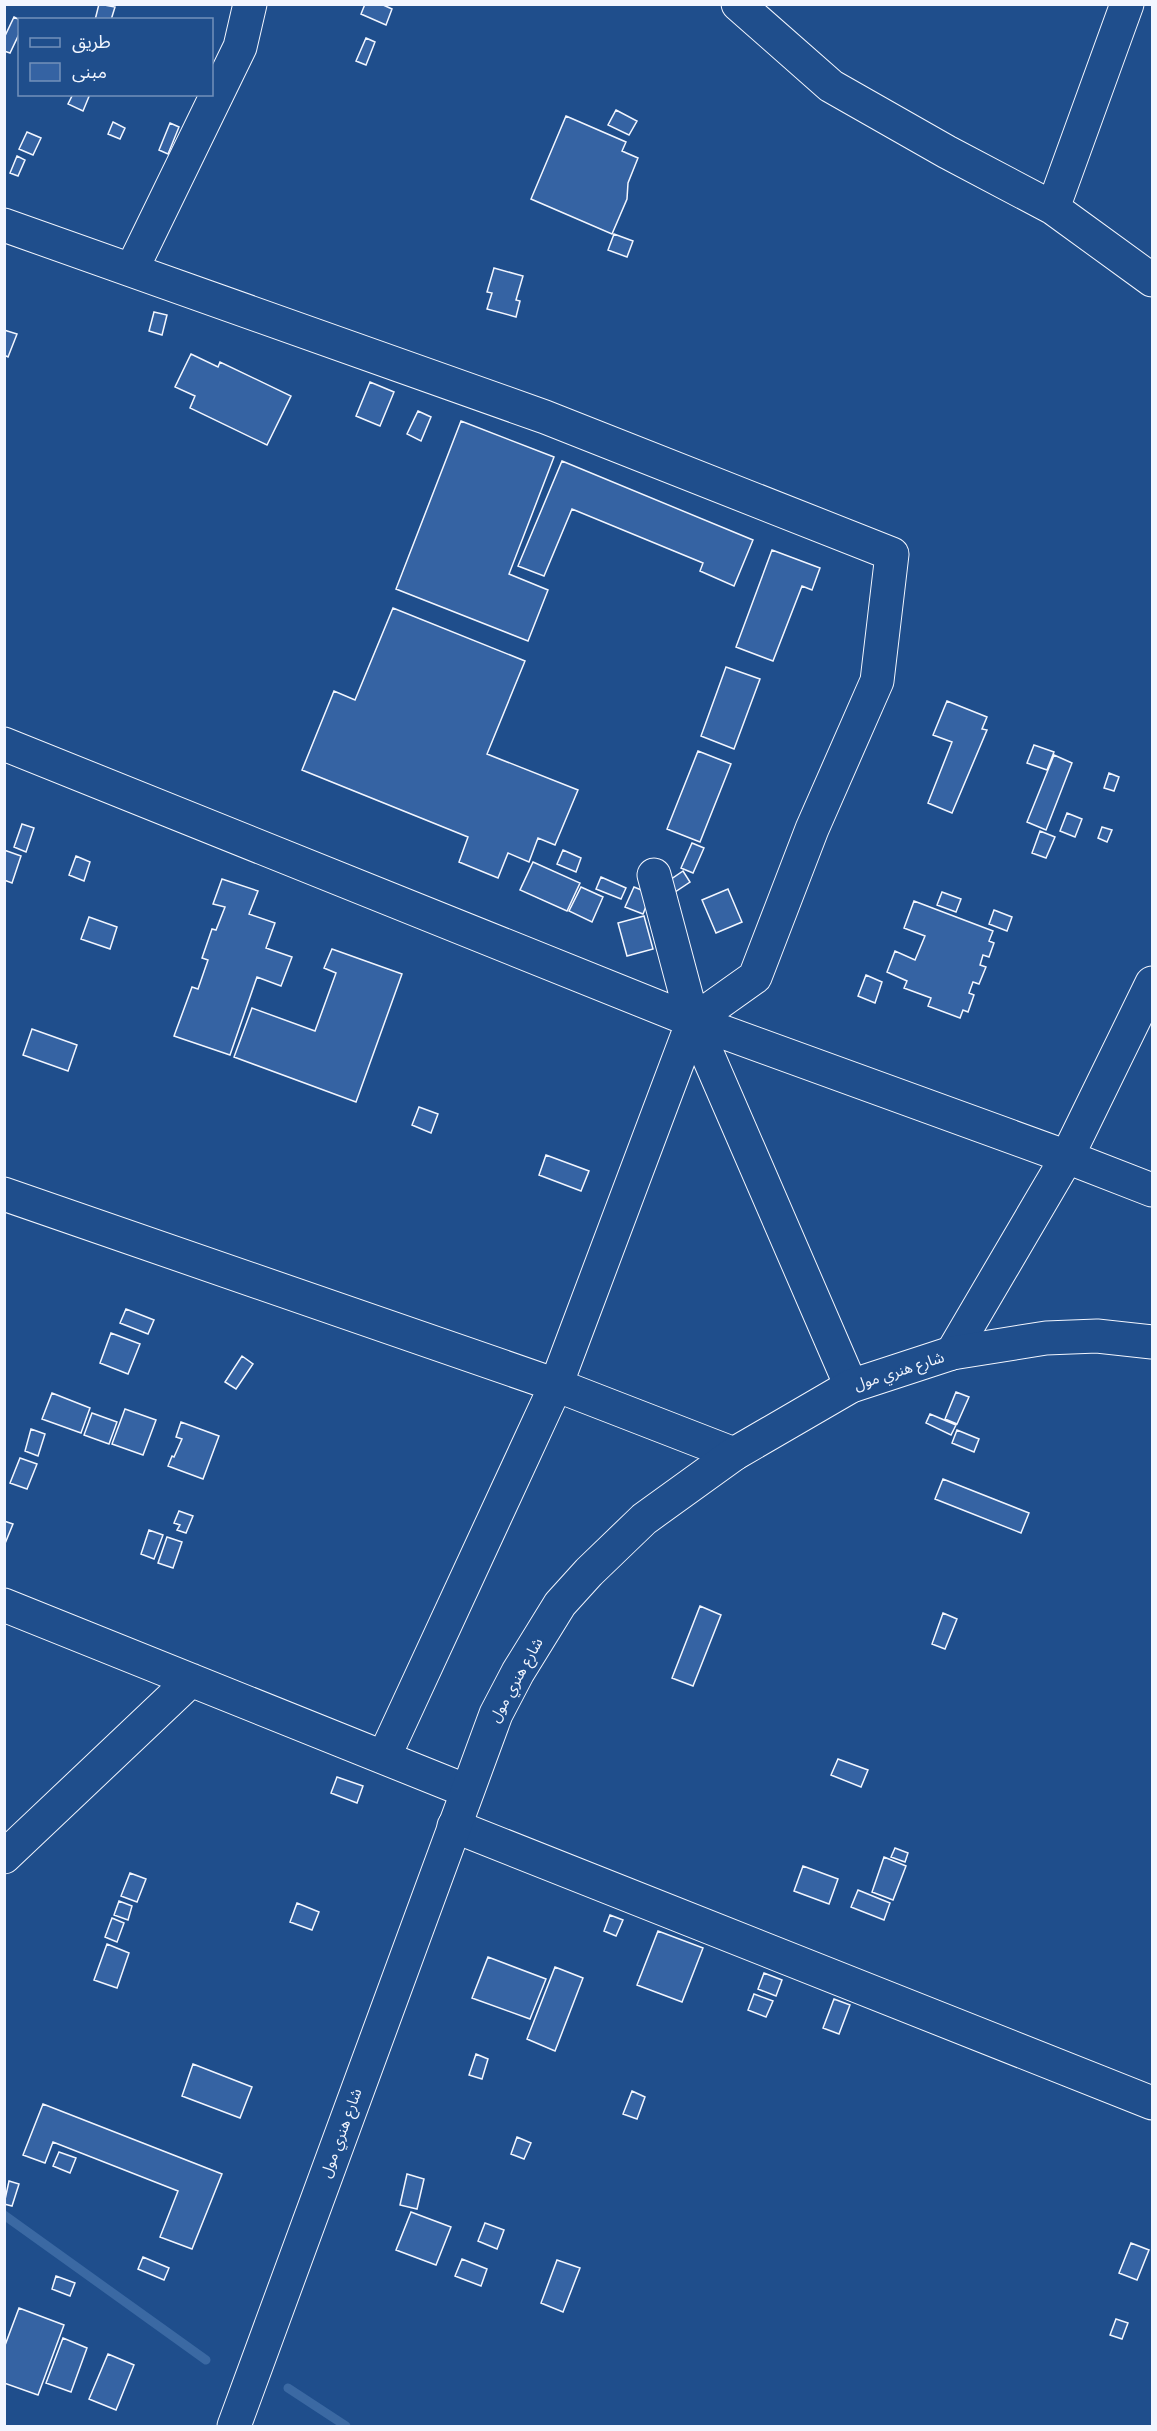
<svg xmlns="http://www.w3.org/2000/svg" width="1157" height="2431" viewBox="0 0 1157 2431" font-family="'DM Sans','Noto Sans Arabic',sans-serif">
  <rect width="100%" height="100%" fill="#1f4e8c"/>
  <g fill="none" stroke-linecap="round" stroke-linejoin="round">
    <!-- stream -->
    <path stroke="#3b69a3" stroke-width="9" d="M4,2215L206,2360
      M288,2388L346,2426"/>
  </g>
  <!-- building -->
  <path fill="#3563a3" stroke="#f2f6ff" stroke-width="1.5" d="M99,4L115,7L111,20H95Z
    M365,4H381L392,9L386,25L361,14Z
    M14,17L20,20V32L10,53L4,51V38Z
    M366,38L375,42L366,65L356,61Z
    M73,94H90L83,111L68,104Z
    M616,110L637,121L629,135L608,125Z
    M566,116L626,142L622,151L638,158L628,183L627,199L612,234L531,199Z
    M113,122L125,128L120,139L108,134Z
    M170,123L179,127L168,154L159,150Z
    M27,132L41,138L33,155L19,149Z
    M17,156L25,160L18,176L10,173Z
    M614,234L633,241L627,257L608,250Z
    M494,268L523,276L516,300L520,301L516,317L487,309L492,293L487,292Z
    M154,312L167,315L162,335L149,331Z
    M4,330L17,334L8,357L4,355Z
    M191,354L218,367L220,362L291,396L267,445L190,408L195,396L175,387Z
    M370,382L394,392L380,426L356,416Z
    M418,411L431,417L421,441L407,434Z
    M461,421L554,457L509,574L548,590L528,641L396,589Z
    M562,461L753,540L734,586L700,571L703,563L572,509L544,576L518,566Z
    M772,550L820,568L812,590L802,586L773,661L736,647Z
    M393,608L525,661L487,754L578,790L555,845L538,838L529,862L508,853L498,878L459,862L468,837L302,770L334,691L355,700Z
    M726,667L760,679L734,749L701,736Z
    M947,701L987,717L982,729L987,730L952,813L928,803L952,742L933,735Z
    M1034,745L1054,752L1047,770L1027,763Z
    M698,751L731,764L700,842L667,829Z
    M1054,755L1072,763L1046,830L1027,822Z
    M1109,773L1119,777L1114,791L1104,788Z
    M1067,813L1082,819L1075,837L1060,831Z
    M22,824L34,828L26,852L14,847Z
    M1102,827L1112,830L1107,842L1098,838Z
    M1040,831L1055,837L1046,858L1032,853Z
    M692,843L704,848L693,873L681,868Z
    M4,850L21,856L12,883L4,880Z
    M563,850L581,858L576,872L557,864Z
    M76,856L90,862L84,881L69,875Z
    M533,862L580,883L567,911L520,890Z
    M683,871L690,882L675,892L667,882Z
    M601,877L626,888L621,899L596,889Z
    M222,879L258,891L249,914L275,923L266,948L292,957L281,986L257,977L230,1055L174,1036L192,987L198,989L208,960L202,958L212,929L216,930L225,907L213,904Z
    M581,887L603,897L592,922L569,911Z
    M634,887L651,894L643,914L625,907Z
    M728,889L742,922L716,933L702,900Z
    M942,892L961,899L956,912L937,905Z
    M914,901L993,931L989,941L994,943L989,957L983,955L980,965L986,967L979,984L973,982L969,993L974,995L968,1012L963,1010L960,1018L928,1006L931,998L904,988L907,981L887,972L895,951L915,960L925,936L904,928Z
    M994,910L1012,917L1007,931L989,924Z
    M644,916L653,949L627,956L618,923Z
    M89,917L117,927L110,949L81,939Z
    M332,949L402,974L356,1102L234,1057L252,1008L315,1031L336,973L324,968Z
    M866,975L882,982L875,1003L858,996Z
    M32,1029L77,1045L68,1071L23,1055Z
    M419,1107L438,1114L431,1133L412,1125Z
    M546,1155L589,1171L581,1191L539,1175Z
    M126,1309L154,1320L148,1334L120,1323Z
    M111,1333L140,1344L128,1374L100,1363Z
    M242,1356L253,1364L236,1389L225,1382Z
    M956,1392L969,1397L957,1424L945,1419Z
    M52,1393L90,1408L81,1433L42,1419Z
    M125,1409L156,1420L143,1455L112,1444Z
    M92,1413L117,1422L109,1444L84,1435Z
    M930,1414L956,1425L951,1435L926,1423Z
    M181,1422L219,1436L203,1479L168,1466L172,1456L174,1457L182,1439L176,1437Z
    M31,1429L45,1434L38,1456L25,1451Z
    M957,1430L979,1439L974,1452L952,1443Z
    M20,1458L37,1464L27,1489L10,1483Z
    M943,1479L1029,1513L1021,1533L935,1499Z
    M179,1511L193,1516L186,1533L177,1530L180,1525L174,1523Z
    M4,1521L13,1524L4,1546Z
    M149,1530L163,1535L154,1559L141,1554Z
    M167,1537L182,1542L173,1568L158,1563Z
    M700,1606L721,1615L693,1686L672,1678Z
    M943,1613L957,1619L945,1649L932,1644Z
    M838,1759L868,1770L861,1787L831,1775Z
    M337,1777L363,1786L357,1803L331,1793Z
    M895,1848L908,1853L905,1862L891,1857Z
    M884,1857L906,1866L893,1900L872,1892Z
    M803,1866L838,1879L829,1904L794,1891Z
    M130,1873L146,1879L137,1902L121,1896Z
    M858,1890L890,1903L884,1920L851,1907Z
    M119,1901L132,1906L128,1920L114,1915Z
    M297,1903L319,1912L312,1930L290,1922Z
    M610,1915L623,1920L616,1936L604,1931Z
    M112,1918L124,1923L117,1942L105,1937Z
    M658,1931L703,1948L682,2002L637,1985Z
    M107,1944L129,1953L117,1988L94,1980Z
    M488,1957L546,1979L530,2019L472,1998Z
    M555,1967L583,1978L555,2051L527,2039Z
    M764,1973L782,1980L776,1996L758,1989Z
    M754,1994L773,2001L766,2017L748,2010Z
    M834,1999L850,2005L839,2034L823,2028Z
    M476,2054L488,2059L482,2079L469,2075Z
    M193,2064L252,2087L240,2118L182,2096Z
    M632,2091L645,2097L637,2119L623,2114Z
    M43,2104L222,2174L192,2249L160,2237L178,2191L53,2142L45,2163L23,2155Z
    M517,2137L531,2143L524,2159L511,2154Z
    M59,2152L76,2158L70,2173L53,2166Z
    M407,2174L424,2179L417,2209L400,2205Z
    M9,2181L19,2184L12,2206L4,2204Z
    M411,2212L451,2227L436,2265L396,2250Z
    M485,2223L504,2230L497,2249L478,2241Z
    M1131,2243L1149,2250L1137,2280L1119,2273Z
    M143,2257L169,2268L164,2280L138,2269Z
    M462,2259L487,2269L481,2286L455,2276Z
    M557,2260L580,2268L563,2312L541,2303Z
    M56,2276L75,2283L70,2296L52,2289Z
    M19,2308L64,2325L38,2395L4,2383V2348Z
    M1116,2319L1128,2323L1122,2339L1110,2335Z
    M63,2338L87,2348L71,2392L46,2383Z
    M108,2354L134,2365L116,2410L89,2399Z"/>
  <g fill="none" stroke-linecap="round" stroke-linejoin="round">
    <defs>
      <path id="minor" d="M738,4L831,86L947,152L1053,208L1152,280
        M1053,208L1127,4
        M4,225L545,417L892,554L877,681L812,829L755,977L693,1021L851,1386
        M132,269L240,47L250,4
        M4,744L693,1021L1067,1157L1152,1190
        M4,1194L556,1385L734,1454
        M952,1353L1067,1157L1152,983
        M4,1605L467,1791
        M384,1757L556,1385L693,1021L654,875
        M454,1826L1152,2103
        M4,1857L191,1680"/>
      <path id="highway" d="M234,2426L496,1714L518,1672L560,1604L589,1572L644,1519L734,1454L851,1386L952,1353L1046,1338L1097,1336L1152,1342"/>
    </defs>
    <!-- minor casing -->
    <use href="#minor" stroke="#f2f6ff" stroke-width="35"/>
    <!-- highway casing -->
    <use href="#highway" stroke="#f2f6ff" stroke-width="35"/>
    <!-- minor -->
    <use href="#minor" stroke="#1f4e8c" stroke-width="33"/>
    <!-- highway -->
    <use href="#highway" stroke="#1f4e8c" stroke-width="33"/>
  </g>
  <g text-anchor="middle" stroke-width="4.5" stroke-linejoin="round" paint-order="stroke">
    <!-- street labels -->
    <g font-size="15" fill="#f2f6ff" stroke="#1f4e8c">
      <text transform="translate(899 1371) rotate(-18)" y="5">شارع هنري مول</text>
      <text transform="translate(516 1680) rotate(-61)" y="5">شارع هنري مول</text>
      <text transform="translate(341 2133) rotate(-70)" y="5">شارع هنري مول</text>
    </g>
  </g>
  <!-- border -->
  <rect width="1157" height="2431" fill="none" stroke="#f2f6ff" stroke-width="12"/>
  <!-- legend -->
  <rect x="18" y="18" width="195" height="78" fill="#1f4e8c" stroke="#7391ba" stroke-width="1.5"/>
  <rect x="30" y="38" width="30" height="9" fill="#1f4e8c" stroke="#7391ba" stroke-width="1.5"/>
  <text x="72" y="48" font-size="18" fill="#f2f6ff">طريق</text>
  <rect x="30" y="63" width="30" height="18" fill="#3563a3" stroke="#7391ba" stroke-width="1.5"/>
  <text x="72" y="78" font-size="18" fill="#f2f6ff">مبنى</text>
</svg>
